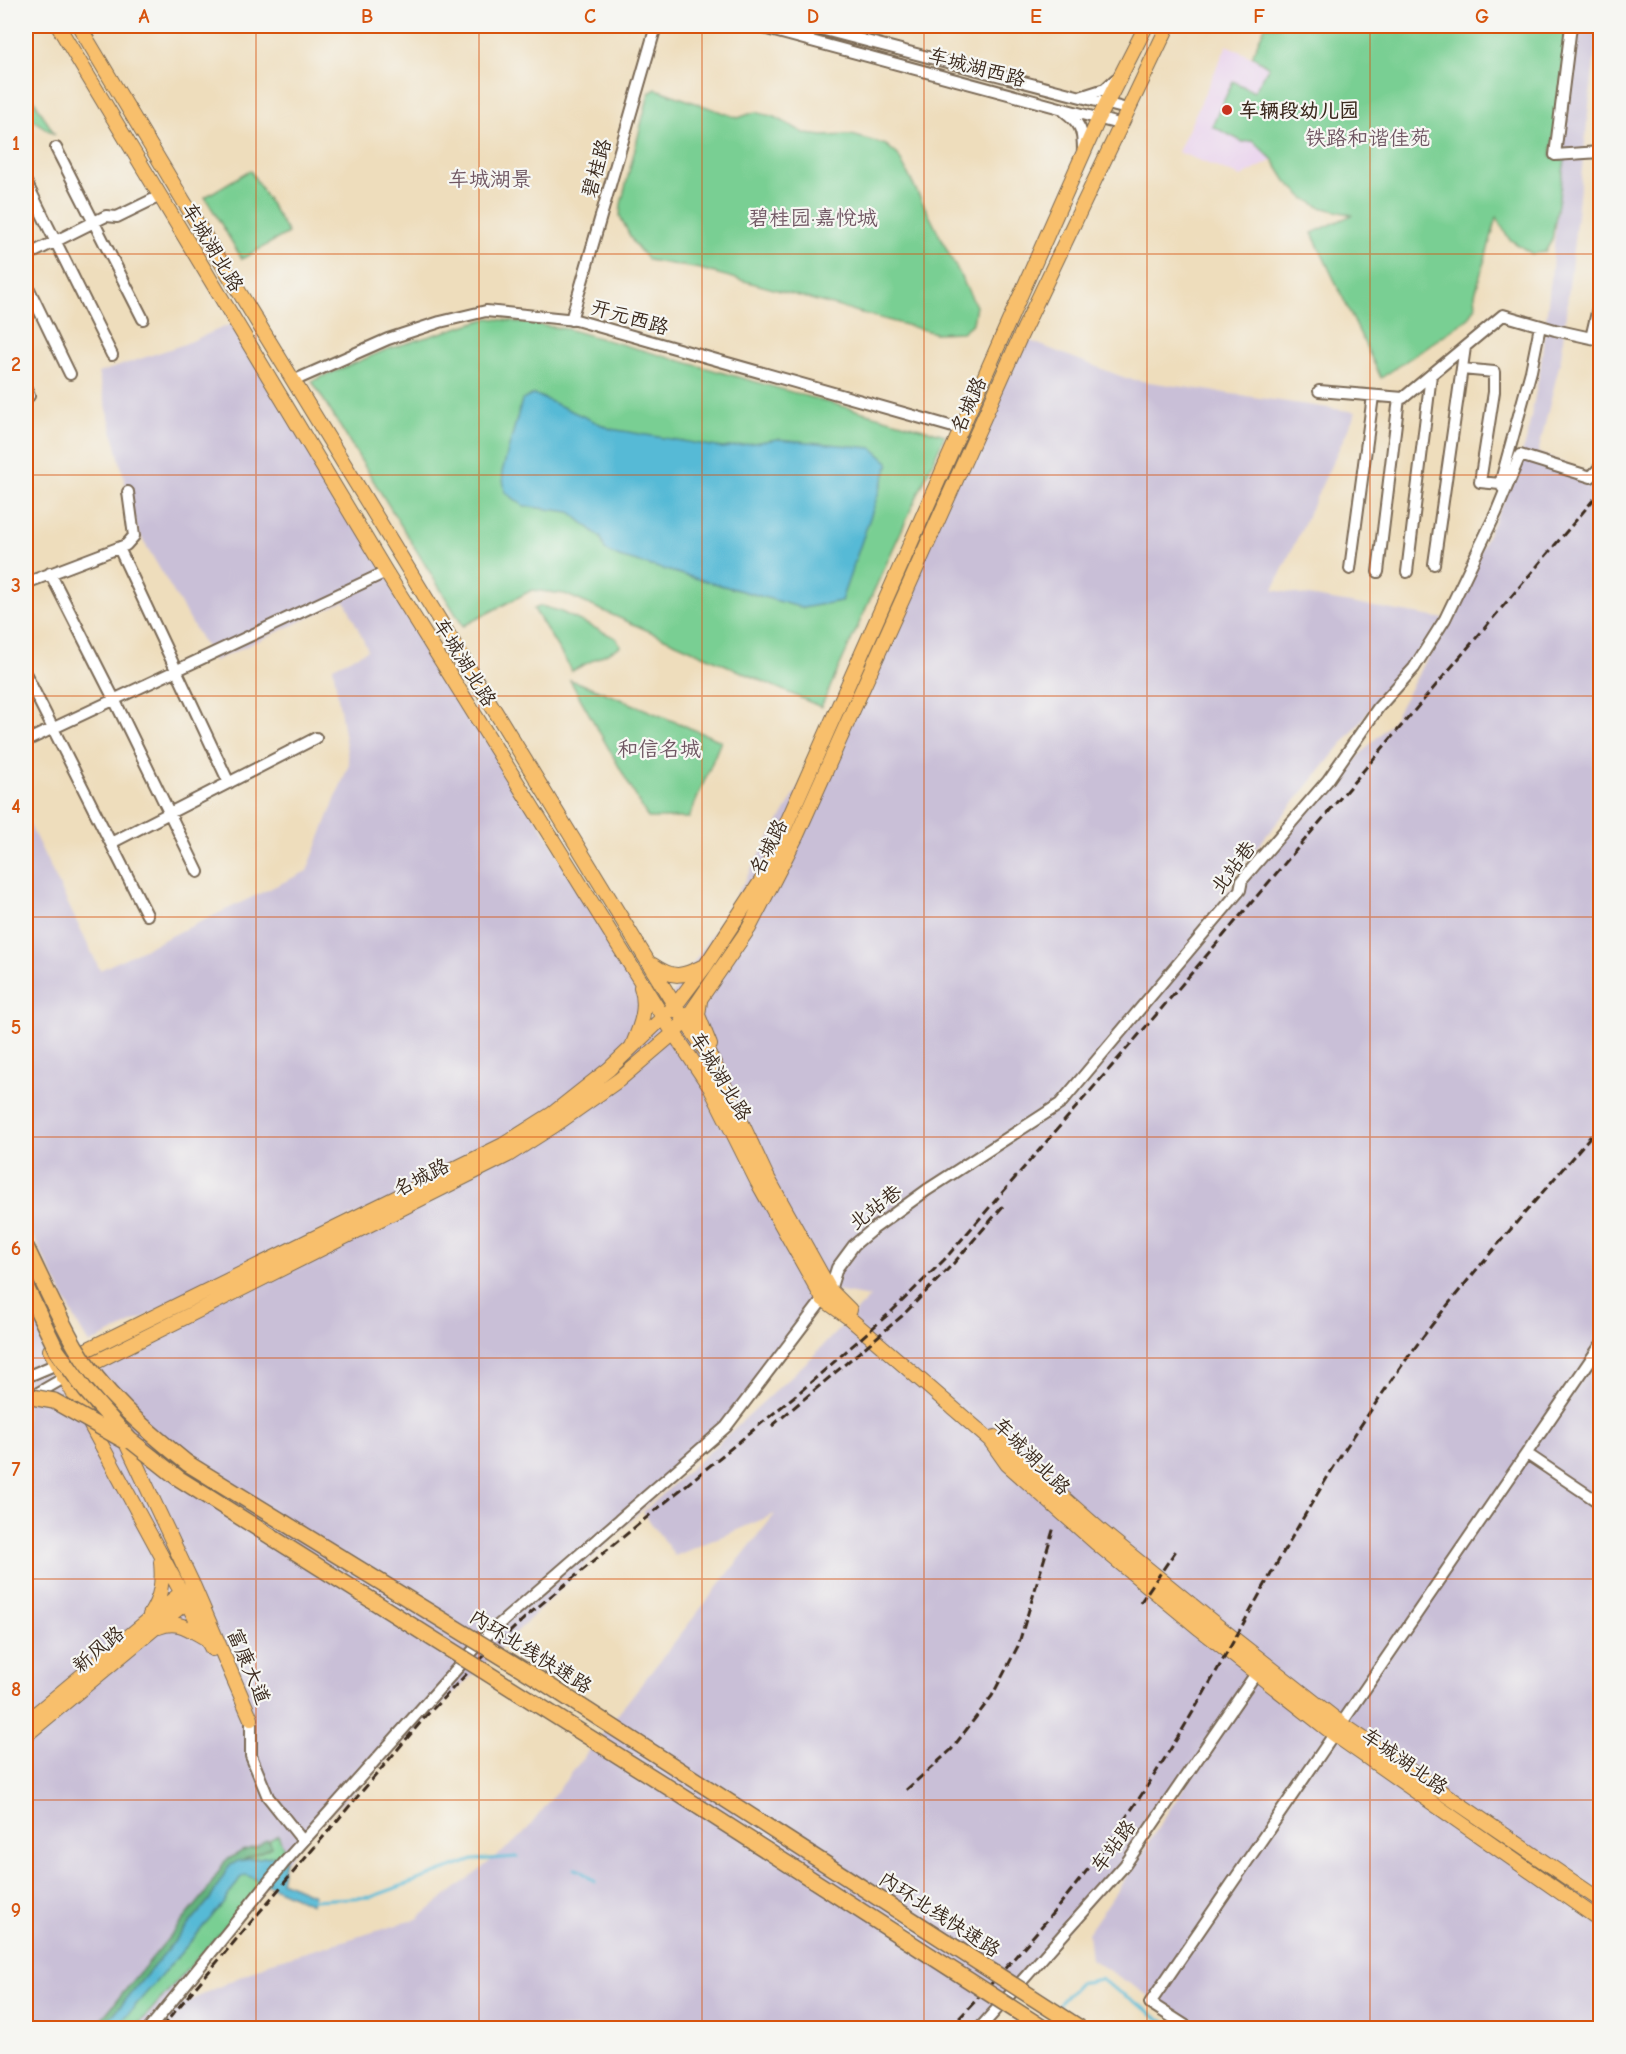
<svg xmlns="http://www.w3.org/2000/svg" width="1626" height="2054" viewBox="0 0 1626 2054" font-family="'Comic Neue','LXGW WenKai TC',sans-serif">
  <rect width="100%" height="100%" fill="#f6f6f2"/>
  <filter id="ink" filterUnits="userSpaceOnUse"><feTurbulence type="fractalNoise" baseFrequency=".0167" numOctaves="2"/><feDisplacementMap in="SourceGraphic" scale="12" xChannelSelector="R" yChannelSelector="G"/><feConvolveMatrix kernelMatrix="1 2 1 2 8 2 1 2 1" color-interpolation-filters="sRGB"/></filter>
  <filter id="wash" filterUnits="userSpaceOnUse"><feTurbulence type="fractalNoise" baseFrequency=".008" numOctaves="4" result="noise"/><feDisplacementMap in="SourceGraphic" scale="24" xChannelSelector="R" yChannelSelector="G"/><feGaussianBlur stdDeviation="1.35" result="paint"/><feColorMatrix in="noise" values="0 0 0 0 0 0 0 0 0 0 0 0 0 0 0 0 0 1.4 0 .05"/><feComposite in="paint" operator="in"/></filter>
  <g filter="url(#wash)">
    <rect width="100%" height="100%" fill="#eeddbc"/>
    <!-- built -->
    <path fill="#e9d2ed" d="M1227,45L1269,66L1247,106L1253,141L1273,160L1241,177L1178,152Z"/>
    <!-- industrial -->
    <path fill="#c9bfd7" fill-rule="evenodd" d="M1576,26H1598L1561,358L1538,453L1600,478V2028H1199L1091,1959L1088,1933L1133,1867L1244,1693L1125,1865L978,2028H26V1300L65,1378L366,1209L89,1344L79,1327L26,1222V817L100,970L307,871L349,764L333,667L368,650L345,601L214,661L137,530L98,373L182,345L236,322L644,996L631,1036L666,1004L723,918L821,749L1020,337L1128,379L1356,412L1273,590L1445,619L1234,875L1217,902L1391,723L1443,630L1504,500L1526,442L1540,370L1552,269L1562,150ZM830,1290L870,1297L812,1357L643,1512L675,1556L775,1514L522,1836L417,1919L269,1963L158,2016L303,1841L726,1427Z"/>
    <!-- green -->
    <path fill="#79cf93" stroke="#5a7c58" stroke-width="1.5" d="M1265,26H1569L1551,157L1565,160L1552,240L1545,252L1532,254L1509,239L1497,217L1475,294L1476,306L1469,318L1381,378L1312,233L1352,215L1320,207L1304,198L1286,181L1273,160L1253,141L1243,142L1212,126L1233,81L1254,92L1269,67L1252,56Z
      M26,87L55,135L26,115Z
      M656,89L738,118L755,112L775,117L806,134L823,136L852,135L886,145L898,155L976,306L973,323L962,332L935,333L700,269L648,260L633,242L620,216L621,204L649,93Z
      M250,170L288,233L242,259L205,197Z
      M489,318L567,329L945,435L821,707L565,594L532,590L463,626L312,381L388,349Z
      M541,606L559,611L616,638L621,646L572,671L534,609Z
      M570,680L596,689L721,741L689,818H648Z
      M278,1835L286,1854L238,1861L272,1847L268,1841Z
      M246,1874L264,1883L135,2028H116L222,1905L240,1878Z"/>
    <!-- forest -->
    <path fill="#62b27d" stroke="#4e6e4e" stroke-width="1.5" d="M266,1840L270,1842L272,1847L229,1866L211,1898L102,2028H94L205,1894L225,1861L242,1851L256,1847Z"/>
    <!-- water -->
    <path fill="#57bad6" stroke="#49727a" stroke-width="1.5" d="M534,394L611,429L723,448L777,439L872,448L889,463L841,601L803,608L619,557L605,550L601,538L570,512L524,506L505,492L502,472L522,400Z
      M286,1854L281,1881L314,1895L311,1904L246,1875L240,1878L222,1905L116,2028H102L211,1898L229,1866L238,1861Z"/>
    <g fill="none" stroke-linecap="round" stroke-linejoin="round">
      <!-- stream -->
      <path stroke="#57bad6" stroke-width="3" d="M575,1869L581,1871L595,1882
        M310,1898L313,1900L371,1897L473,1860L517,1857
        M1057,2006L1078,1984L1100,1979L1174,2028"/>
    </g>
  </g>
  <g filter="url(#ink)">
    <g fill="none" stroke-linecap="round" stroke-linejoin="round">
      <defs>
        <path id="minor" d="M756,26L1119,124
          M809,26L1127,109
          M1571,26L1555,155L1600,152
          M1083,96L1105,89L1116,79
          M1064,111C1081,124 1083,130 1083,151
          M56,148L143,319
          M26,182L112,355
          M26,256L106,216L117,217L160,196
          M26,283L70,374
          M571,320L656,26
          M1591,338L1600,299
          M1462,369L1494,372V392L1480,482L1500,484
          M293,381L388,339L440,322L486,311L576,320L960,429
          M26,389L29,396
          M1319,391L1403,398L1503,315L1555,330L1600,340
          M1505,491L1500,484L1531,371L1540,326
          M119,548L229,783
          M1434,564L1465,347
          M1350,569L1373,396
          M1378,572L1399,398
          M1407,572L1431,375
          M50,573L114,699L198,872
          M26,583L126,545L134,536L128,492
          M26,675L147,915
          M26,741L386,572
          M111,843L316,738
          M26,1377L57,1364
          M31,1397L64,1378
          M1527,1454L1600,1503
          M251,1719V1756L268,1797L303,1841
          M150,2028L283,1864L486,1636L726,1427L830,1290L837,1268L854,1245L873,1229L927,1190L1060,1104L1240,890L1242,880L1328,780L1378,708L1414,668L1445,619L1496,513L1520,455L1591,477L1600,467
          M980,2028L1125,1865L1257,1672
          M1189,2028L1150,2003L1600,1346"/>
        <path id="major" d="M58,26L386,572L663,1017L710,1087L757,1181L823,1299L848,1317L990,1440L1007,1464L1095,1542L1200,1629L1335,1735L1600,1920
          M79,26L183,200L675,1006L713,1061L766,1175L830,1290L850,1310
          M653,965C673,979 682,977 704,966
          M700,1001L698,1015L710,1045
          M633,1044C641,1025 648,1007 641,987
          M50,1350L212,1649
          M70,1358L503,1145L552,1114L609,1069L675,1006L706,965L761,881L1099,118L1146,26
          M64,1378L508,1155L555,1125L619,1080L674,1033L685,1021L749,928L797,835L1020,337L1168,26
          M98,1383L194,1587L251,1719
          M995,1437L1100,1530L1209,1619L1342,1724L1600,1900
          M150,1615C161,1597 163,1583 161,1562
          M159,1627C178,1619 190,1630 207,1639
          M26,1722L181,1593L189,1589
          M26,1735L186,1602L193,1598"/>
      </defs>
      <!-- minor casing -->
      <use href="#minor" stroke="#7a6955" stroke-width="14"/>
      <!-- major casing -->
      <use href="#major" stroke="#7a6955" stroke-width="16"/>
      <!-- minor -->
      <use href="#minor" stroke="#fff" stroke-width="10"/>
      <!-- major -->
      <use href="#major" stroke="#f8bf6c" stroke-width="14"/>
      <!-- rail -->
      <path stroke="#3b2a1e" stroke-width="3" stroke-dasharray="9 4.5" stroke-linecap="butt" d="M772,1426L902,1316L953,1264L1004,1205
        M1140,1603L1177,1549
        M906,1790L951,1750L992,1696L1018,1646L1054,1527
        M161,2028L426,1716L482,1658L528,1615L802,1390L892,1311L944,1260L1156,1015L1600,492
        M950,2028C1022,1952 1095,1868 1151,1780C1221,1672 1277,1555 1347,1446C1381,1395 1416,1343 1455,1296C1502,1238 1552,1182 1600,1125"/>
      <defs>
        <path id="highway-bridge" d="M26,1247C42,1280 57,1314 75,1346C102,1393 145,1429 187,1463L540,1680L1080,2028
          M26,1287L57,1351L86,1391L130,1440L178,1478L668,1787L1043,2028
          M26,1396L54,1401L125,1441"/>
      </defs>
      <!-- highway-bridge casing -->
      <use href="#highway-bridge" stroke="#7a6955" stroke-width="18" stroke-linecap="butt"/>
      <!-- highway-bridge -->
      <use href="#highway-bridge" stroke="#f8bf6c" stroke-width="15"/>
    </g>
  </g>
  <!-- grid -->
  <path fill="none" stroke="#d7540e" stroke-width="1.5" stroke-opacity="0.55" d="M256,26V2028M479,26V2028M702,26V2028M924,26V2028M1147,26V2028M1370,26V2028M26,254H1600M26,475H1600M26,696H1600M26,917H1600M26,1137H1600M26,1358H1600M26,1579H1600M26,1800H1600"/>
  <!-- markers -->
  <circle fill="#c8321e" stroke="#f6f6f2" stroke-width="2" cx="1227" cy="110" r="6"/>
  <g text-anchor="middle" stroke-width="4.5" stroke-linejoin="round" paint-order="stroke">
    <!-- street labels -->
    <g font-size="20" fill="#3b2a1e" stroke="#f6f6f2">
      <text transform="translate(977 67) rotate(15)" y="7">车城湖西路</text>
      <text transform="translate(596 168) rotate(-74)" y="7">碧桂路</text>
      <text transform="translate(213 247) rotate(59)" y="7">车城湖北路</text>
      <text transform="translate(630 317) rotate(16)" y="7">开元西路</text>
      <text transform="translate(968 405) rotate(-66)" y="7">名城路</text>
      <text transform="translate(465 662) rotate(58)" y="7">车城湖北路</text>
      <text transform="translate(768 847) rotate(-63)" y="7">名城路</text>
      <text transform="translate(1233 867) rotate(-53)" y="7">北站巷</text>
      <text transform="translate(721 1076) rotate(59)" y="7">车城湖北路</text>
      <text transform="translate(421 1177) rotate(-27)" y="7">名城路</text>
      <text transform="translate(875 1207) rotate(-37)" y="7">北站巷</text>
      <text transform="translate(1032 1456) rotate(45)" y="7">车城湖北路</text>
      <text transform="translate(98 1649) rotate(-40)" y="7">新风路</text>
      <text transform="translate(531 1651) rotate(32)" y="7">内环北线快速路</text>
      <text transform="translate(249 1666) rotate(67)" y="7">富康大道</text>
      <text transform="translate(1405 1761) rotate(35)" y="7">车城湖北路</text>
      <text transform="translate(1113 1846) rotate(-53)" y="7">车站路</text>
      <text transform="translate(940 1914) rotate(33)" y="7">内环北线快速路</text>
    </g>
    <!-- poi labels -->
    <g font-size="20" font-weight="bold" fill="#3b2a1e" stroke="#f6f6f2" text-anchor="start">
      <text x="1239" y="117">车辆段幼儿园</text>
    </g>
    <!-- neighbourhood labels -->
    <g font-size="21" fill="#6f5662" stroke="#f6f6f2">
      <text x="1368" y="145">铁路和谐佳苑</text>
      <text x="490" y="186">车城湖景</text>
      <text x="813" y="225">碧桂园·嘉悦城</text>
      <text x="659" y="756">和信名城</text>
    </g>
  </g>
  <!-- margin -->
  <rect width="1626" height="2054" fill="none" stroke="#f6f6f2" stroke-width="66"/>
  <rect x="33" y="33" width="1560" height="1988" fill="none" stroke="#d7540e" stroke-width="2"/>
  <g font-size="20" text-anchor="middle" font-weight="bold" fill="#d7540e">
    <text x="144" y="23">A</text>
    <text x="367" y="23">B</text>
    <text x="590" y="23">C</text>
    <text x="813" y="23">D</text>
    <text x="1036" y="23">E</text>
    <text x="1259" y="23">F</text>
    <text x="1482" y="23">G</text>
    <text x="16" y="150">1</text>
    <text x="16" y="371">2</text>
    <text x="16" y="592">3</text>
    <text x="16" y="813">4</text>
    <text x="16" y="1034">5</text>
    <text x="16" y="1255">6</text>
    <text x="16" y="1476">7</text>
    <text x="16" y="1696">8</text>
    <text x="16" y="1917">9</text>
  </g>
</svg>
